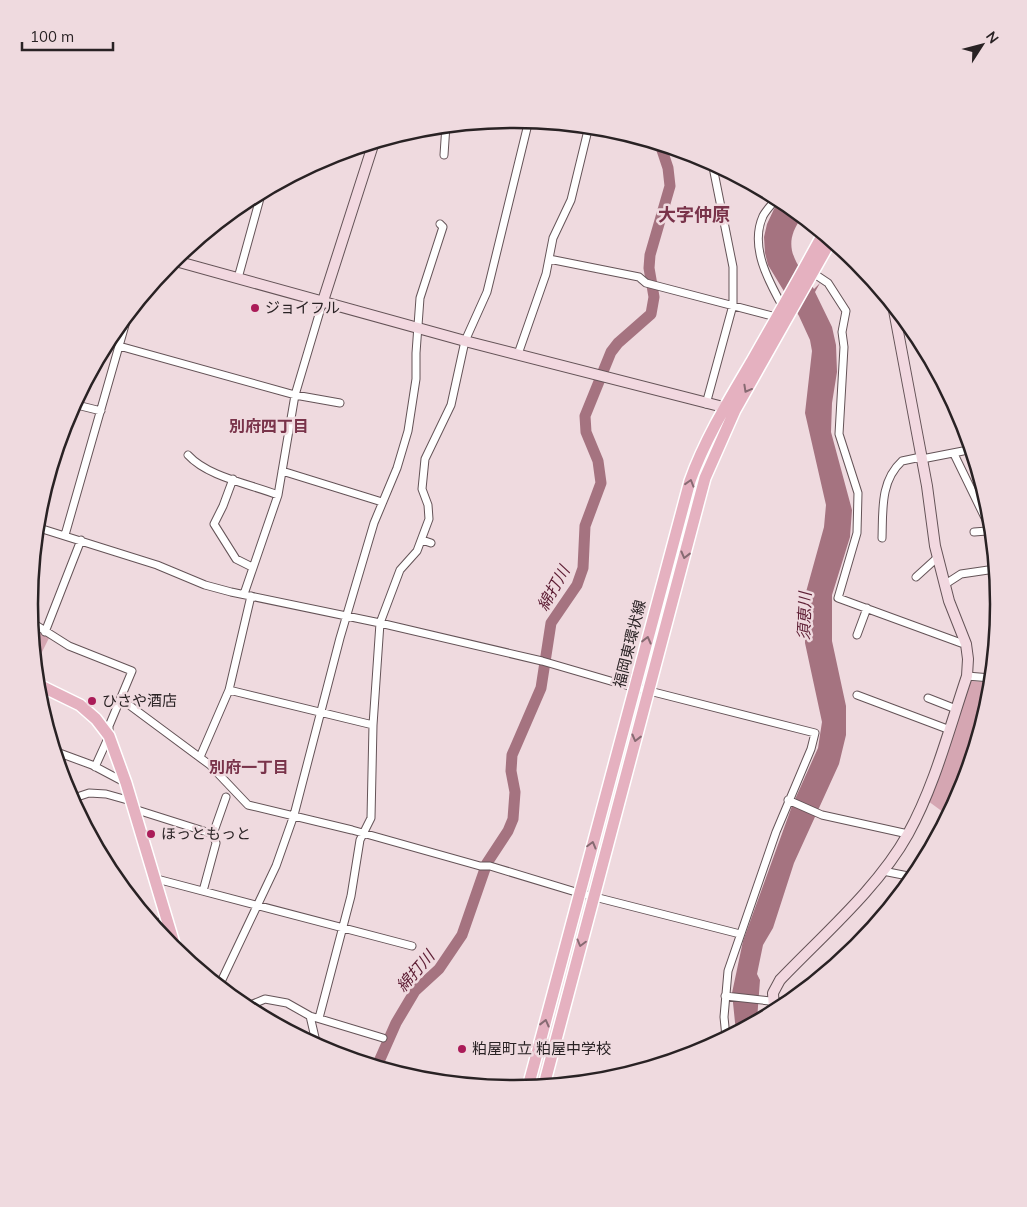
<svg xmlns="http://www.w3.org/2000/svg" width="1027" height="1207" viewBox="0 0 1027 1207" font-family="Mulish,'Noto Sans JP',sans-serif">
  <rect width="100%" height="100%" fill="#efdadf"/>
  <!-- green -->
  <path fill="#d5a6b2" d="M31,627L49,638L37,662L34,661Z
    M971,681L984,682L987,699L985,711L961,789L937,835L943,812L928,801Z"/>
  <!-- water -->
  <path fill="#a57380" d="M782,200L802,217C780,247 796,262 814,289L820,283L815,292L832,327L836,345L837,372L832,403L831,432L852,510L850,537L832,595V641L846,706V735L839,764L794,863L773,928L763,945L757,974L760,980L757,1020L736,1032L732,993L743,941L792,806L818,748L822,722L805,643L806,592L824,527L826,505L805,413L812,351L810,340L799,316L768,265L765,253L764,237L767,224L774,209Z"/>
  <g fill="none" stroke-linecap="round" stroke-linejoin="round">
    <!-- river -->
    <path stroke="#a57380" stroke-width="11" d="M377,1066L396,1023L415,991L439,969L462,935L487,863L508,831L513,819L515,792L511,771L512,755L541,688L551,623L577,585L583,568L585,526L601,483L598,461L586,432L585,416L611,352L618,343L651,314L654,297L649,268L650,255L670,186L668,168L660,144"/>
    <defs>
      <path id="street" d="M444,155L446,125
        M777,198C773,203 766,210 763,216C749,247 769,282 784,309
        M549,259L639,277L646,283L780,318
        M813,273L828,283L846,311L842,332L844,347L839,434L858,493L857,533L838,598L961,643L965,642
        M238,278L262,191
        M119,346L295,395L340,403
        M518,354L546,274L553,238L571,200L589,126
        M73,404L101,411
        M706,404L733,305V267L712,162
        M954,454L990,528L987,531L974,532
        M188,455C208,477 250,484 278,495
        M922,459L963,451
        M282,471L382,502
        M233,479L223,506L214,524L236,559L252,567
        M36,527L157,565L205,585L231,592L380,623L542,661L614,682L815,733L811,749L776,832L728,971L724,1017L726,1037
        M65,535L129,311
        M882,538C883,511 880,481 902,461L921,457
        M422,540L431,543
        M916,577L938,557
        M944,585L961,574L995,569
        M244,594L278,495L295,395L323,301
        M31,622L69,646L132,671L109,726V736L95,767
        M45,632L81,540
        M857,635L867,608
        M967,676L991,678
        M987,678L989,693
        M229,690L373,725
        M857,695L950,730
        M928,698L956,709
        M121,699L210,765L248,805L352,830L480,866H490L579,893L740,934
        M54,751L92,765L126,783
        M200,757L229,690L251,596
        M71,799L89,793L106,794L131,801
        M788,800L822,815L908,834
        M134,809L213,834
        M883,871L913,877
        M153,878L412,946
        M203,891L216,843L213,834L226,797
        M158,930L165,915
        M219,986L276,866L294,815L340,638L374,523L397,468L408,431L416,379V353L420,298L443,227L440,224
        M725,996L788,1003
        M242,1004L248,1006L265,999L287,1003L310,1016L383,1038
        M310,1016L317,1046
        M319,1018L351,896L360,840L371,818L373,725L380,623L400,570L417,551L429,519L428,505L422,489L425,459L451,405L465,341L487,292L529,120"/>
      <path id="secondary" d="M172,260L465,341L731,409
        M323,301L374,142
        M774,1011L773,993L780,980C823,935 878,888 908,834C935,785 949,729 967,676L968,659L966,644L949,601L935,546L927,486L893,305"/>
      <path id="primary" d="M37,684L80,705L96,719L109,736L126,783L176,950
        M544,1085L705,478L735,410L831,240
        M528,1087L690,481C705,439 729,400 752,361C776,319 800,277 823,234"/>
    </defs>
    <!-- street casing -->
    <use href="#street" stroke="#645357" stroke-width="9"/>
    <!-- secondary casing -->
    <use href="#secondary" stroke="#645357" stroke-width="12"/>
    <!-- primary casing -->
    <use href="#primary" stroke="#fff" stroke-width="14"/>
    <!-- street -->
    <use href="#street" stroke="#fff" stroke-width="7"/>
    <!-- secondary -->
    <use href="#secondary" stroke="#f2d8e0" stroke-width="10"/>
    <!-- primary -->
    <use href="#primary" stroke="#e5b1c0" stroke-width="11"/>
  </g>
  <!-- one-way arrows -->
  <defs><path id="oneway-chevron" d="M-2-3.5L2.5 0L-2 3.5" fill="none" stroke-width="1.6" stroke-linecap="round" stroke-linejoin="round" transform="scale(1.25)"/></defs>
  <g stroke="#876a72">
    <use href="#oneway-chevron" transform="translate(747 389) rotate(119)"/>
    <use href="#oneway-chevron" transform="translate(690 483) rotate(-73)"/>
    <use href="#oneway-chevron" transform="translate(685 555) rotate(104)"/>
    <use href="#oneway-chevron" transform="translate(647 640) rotate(-76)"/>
    <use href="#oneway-chevron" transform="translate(636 738) rotate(104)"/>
    <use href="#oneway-chevron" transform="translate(592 845) rotate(-75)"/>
    <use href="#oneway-chevron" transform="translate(581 943) rotate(105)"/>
    <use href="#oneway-chevron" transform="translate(545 1023) rotate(-76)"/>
  </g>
  <!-- markers -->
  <g fill="#aa1b58" stroke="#efdadf" stroke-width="2">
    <circle cx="255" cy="308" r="5"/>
    <circle cx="92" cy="701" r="5"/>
    <circle cx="151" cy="834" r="5"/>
    <circle cx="462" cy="1049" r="5"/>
  </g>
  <g text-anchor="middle" stroke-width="5" stroke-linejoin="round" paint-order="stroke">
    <!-- poi labels -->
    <g font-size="15" fill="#292224" stroke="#efdadf" text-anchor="start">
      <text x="265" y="313">ジョイフル</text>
      <text x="102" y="706">ひさや酒店</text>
      <text x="161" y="839">ほっともっと</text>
      <text x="472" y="1054">粕屋町立 粕屋中学校</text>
    </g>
    <!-- street labels -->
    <g font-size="15" fill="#292224" stroke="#efdadf">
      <text transform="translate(630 644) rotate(-76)" y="5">福岡東環状線</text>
    </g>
    <!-- neighbourhood labels -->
    <g font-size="16" font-weight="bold" fill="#79334a" stroke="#efdadf">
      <text x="269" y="432">別府四丁目</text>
      <text x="249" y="773">別府一丁目</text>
    </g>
    <!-- water labels -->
    <g font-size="16" font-style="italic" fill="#5f2036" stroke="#efdadf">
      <text transform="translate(553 588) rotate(-61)" y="6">綿打川</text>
      <text transform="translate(804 616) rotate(-88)" y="6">須恵川</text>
      <text transform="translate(415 971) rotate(-49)" y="6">綿打川</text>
    </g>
    <!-- quarter labels -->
    <g font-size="18" font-weight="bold" fill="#79334a" stroke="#efdadf">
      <text x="694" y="221">大字仲原</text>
    </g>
  </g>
  <!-- crop -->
  <path d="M0 0H1027V1207H0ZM38 604a476 476 0 1 1 952 0a476 476 0 1 1-952 0Z" fill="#efdadf" fill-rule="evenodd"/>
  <path fill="none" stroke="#292224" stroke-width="2.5" d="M38 604a476 476 0 1 1 952 0a476 476 0 1 1-952 0Z"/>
  <!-- north arrow -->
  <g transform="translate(982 45) rotate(54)" stroke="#efdadf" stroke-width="4" paint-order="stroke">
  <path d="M0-4L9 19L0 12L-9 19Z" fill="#292224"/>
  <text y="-8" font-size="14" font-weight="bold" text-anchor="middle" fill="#292224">N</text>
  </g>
  <!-- scale -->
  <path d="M22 42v8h91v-8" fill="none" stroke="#292224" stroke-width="2.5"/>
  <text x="30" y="42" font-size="15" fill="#292224" stroke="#efdadf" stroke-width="4" paint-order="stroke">100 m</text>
</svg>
